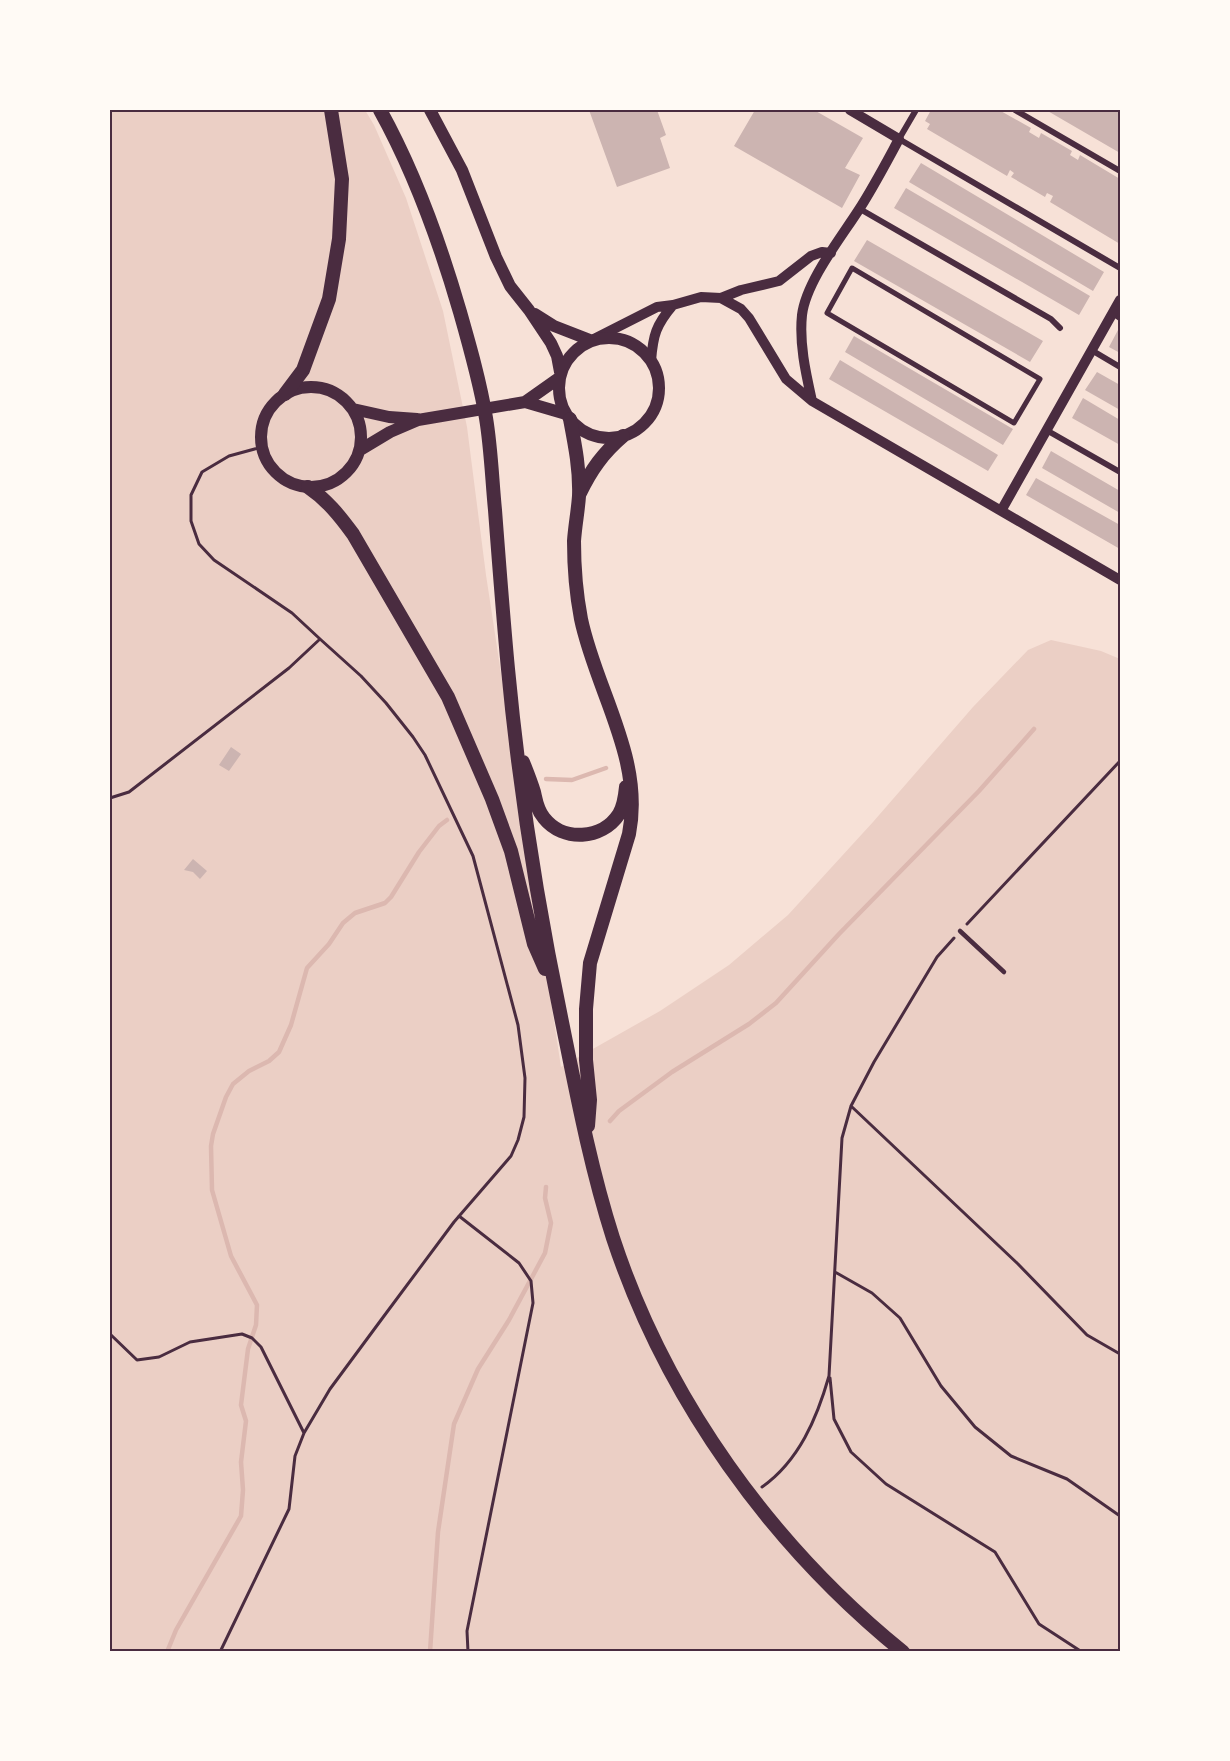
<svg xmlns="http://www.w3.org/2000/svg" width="1230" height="1761" viewBox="0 0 1230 1761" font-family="Jost,sans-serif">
  <rect width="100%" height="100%" fill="#f7e1d7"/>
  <!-- green -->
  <path fill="#ebcfc5" d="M110,110H365L374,125L406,198L443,311L467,427L486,575L561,1067L660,1011L729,965L788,915L873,822L973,707L1028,650L1051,640L1101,651L1120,659V1651L110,1652Z"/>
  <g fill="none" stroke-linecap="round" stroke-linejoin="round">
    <!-- stream -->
    <path stroke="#dcb8b0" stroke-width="4.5" d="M546,779L572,780L606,768
      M610,1121L619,1111L672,1072L749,1024L776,1003L839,934L979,791L1034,729
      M167,1652L176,1630L241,1516L243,1490L241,1462L246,1421L241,1405L248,1349L256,1325L257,1305L231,1256L212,1190L211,1146L213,1134L226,1097L233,1084L249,1071L269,1061L279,1052L291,1025L307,968L329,944L343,923L355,913L385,903L391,897L419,852L439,826L447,820
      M430,1652L438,1532L454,1424L478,1369L509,1320L545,1253L551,1223L545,1198L546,1187"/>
  </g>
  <!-- building -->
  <path fill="#ccb4b1" d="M589,110H657L666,135L660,138L670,168L617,187Z
    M755,110H814L863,138L845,168L860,175L842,208L734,146Z
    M931,110H999L1031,128L1029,132L1039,138L1041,133L1072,151L1070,155L1078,160L1080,155L1120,179V244L1050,202L1053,196L1047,193L1045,197L1011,177L1014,173L1010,170L1007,176L927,129L930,124L925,121Z
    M1046,110H1120V153Z
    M921,163L1104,272L1093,291L909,182Z
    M906,188L1090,296L1079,315L894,208Z
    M867,240L1043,341L1030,362L854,261Z
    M1118,330L1120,331V353L1109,347Z
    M854,336L1013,429L1003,445L845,352Z
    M840,360L998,455L988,471L829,379Z
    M1097,372L1120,385V410L1085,390Z
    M1083,398L1120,420V445L1072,418Z
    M1051,451L1120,491V513L1042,468Z
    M1036,478L1120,525V549L1026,495Z
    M231,747L241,754L229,771L219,765Z
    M193,859L207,871L200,879L193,872L184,870Z"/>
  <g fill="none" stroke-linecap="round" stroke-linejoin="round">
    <!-- path -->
    <path stroke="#4a2c40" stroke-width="3" d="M110,798L129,792L289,668L320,639L292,613L214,560L199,544L191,521V495L202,472L229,456L262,447
      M967,924L1120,761
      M851,1106L1018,1264L1087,1335L1120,1354
      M459,1216L519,1263L531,1281L533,1303L467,1631L468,1652
      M835,1272L872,1293L900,1318L941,1386L975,1427L1011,1456L1067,1479L1120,1516
      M110,1334L137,1360L159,1357L190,1342L242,1334L252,1338L261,1347L304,1433L295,1456L289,1509L220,1652
      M830,1378L834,1419L851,1452L886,1484L995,1552L1039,1624L1082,1652
      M304,1433L330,1389L384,1316L454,1222L511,1156L518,1140L524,1117L525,1078L518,1025L473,856L425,755L413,737L386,703L361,676L320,639
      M762,1487C799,1461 817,1418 829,1376L842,1138L851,1106L874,1062L937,957L954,938"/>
    <!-- service -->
    <path stroke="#4a2c40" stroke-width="4.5" d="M960,931L1004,972"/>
    <!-- pedestrian -->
    <path stroke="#4a2c40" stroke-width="5" d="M852,268L1040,379L1014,423L827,313Z"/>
    <!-- minor -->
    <path stroke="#4a2c40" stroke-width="6" d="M916,110L899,139L1120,268
      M1015,110L1120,171
      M860,209L1051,319L1060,328
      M1113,313L1120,318
      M1093,351L1120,367
      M1048,431L1120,472"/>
    <!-- tertiary -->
    <path stroke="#4a2c40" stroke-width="10" d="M721,298L741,290L779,281L811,256L822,252L831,253
      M594,339L657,307L673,305L701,297L721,298L741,309L749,318L786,379L812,401L1120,580
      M651,361C653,335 656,325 673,305
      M812,401C806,374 799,344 802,315C806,282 840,239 858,211C873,188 886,163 899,139L850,110
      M1001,511L1120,300"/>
    <!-- secondary -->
    <path stroke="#4a2c40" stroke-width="12" d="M430,110L462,170L496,257L510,286L529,310L551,343L557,356L560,372
      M535,314L554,326L590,340
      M559 388a50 50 0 1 1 100 0a50 50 0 1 1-100 0Z
      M261 437a50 50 0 1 1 100 0a50 50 0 1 1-100 0Z
      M525,402L559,378
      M353,409L389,417L417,419
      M360,450L390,432L418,420L525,402L566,414"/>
    <!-- primary -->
    <path stroke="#4a2c40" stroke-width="14" d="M380,110C415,173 440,243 460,312C470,347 480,382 486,418C491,448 492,479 495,510C499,563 503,616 508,669C519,786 537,902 561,1017C576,1091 590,1166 613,1238C666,1399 771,1545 903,1652
      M285,394L303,370L329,299L339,239L342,179L331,110
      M570,419C575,445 580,470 579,496C578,511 575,526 574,541C574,567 576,593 581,619C596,691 644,758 629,834L590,963L586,1009V1060L590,1100L588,1126
      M308,487C327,500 339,515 353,534L448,697L492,799L511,851L534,944L545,969
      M580,493C591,470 603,453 623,436
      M523,762C527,772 531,782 534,792C536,801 537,810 544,818C563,842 602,840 619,814C624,806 625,797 626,787"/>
  </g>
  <!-- border -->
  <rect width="1230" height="1761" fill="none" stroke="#fffaf5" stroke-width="222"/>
  <rect x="111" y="111" width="1008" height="1539" fill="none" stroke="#4a2c40" stroke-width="2"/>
</svg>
